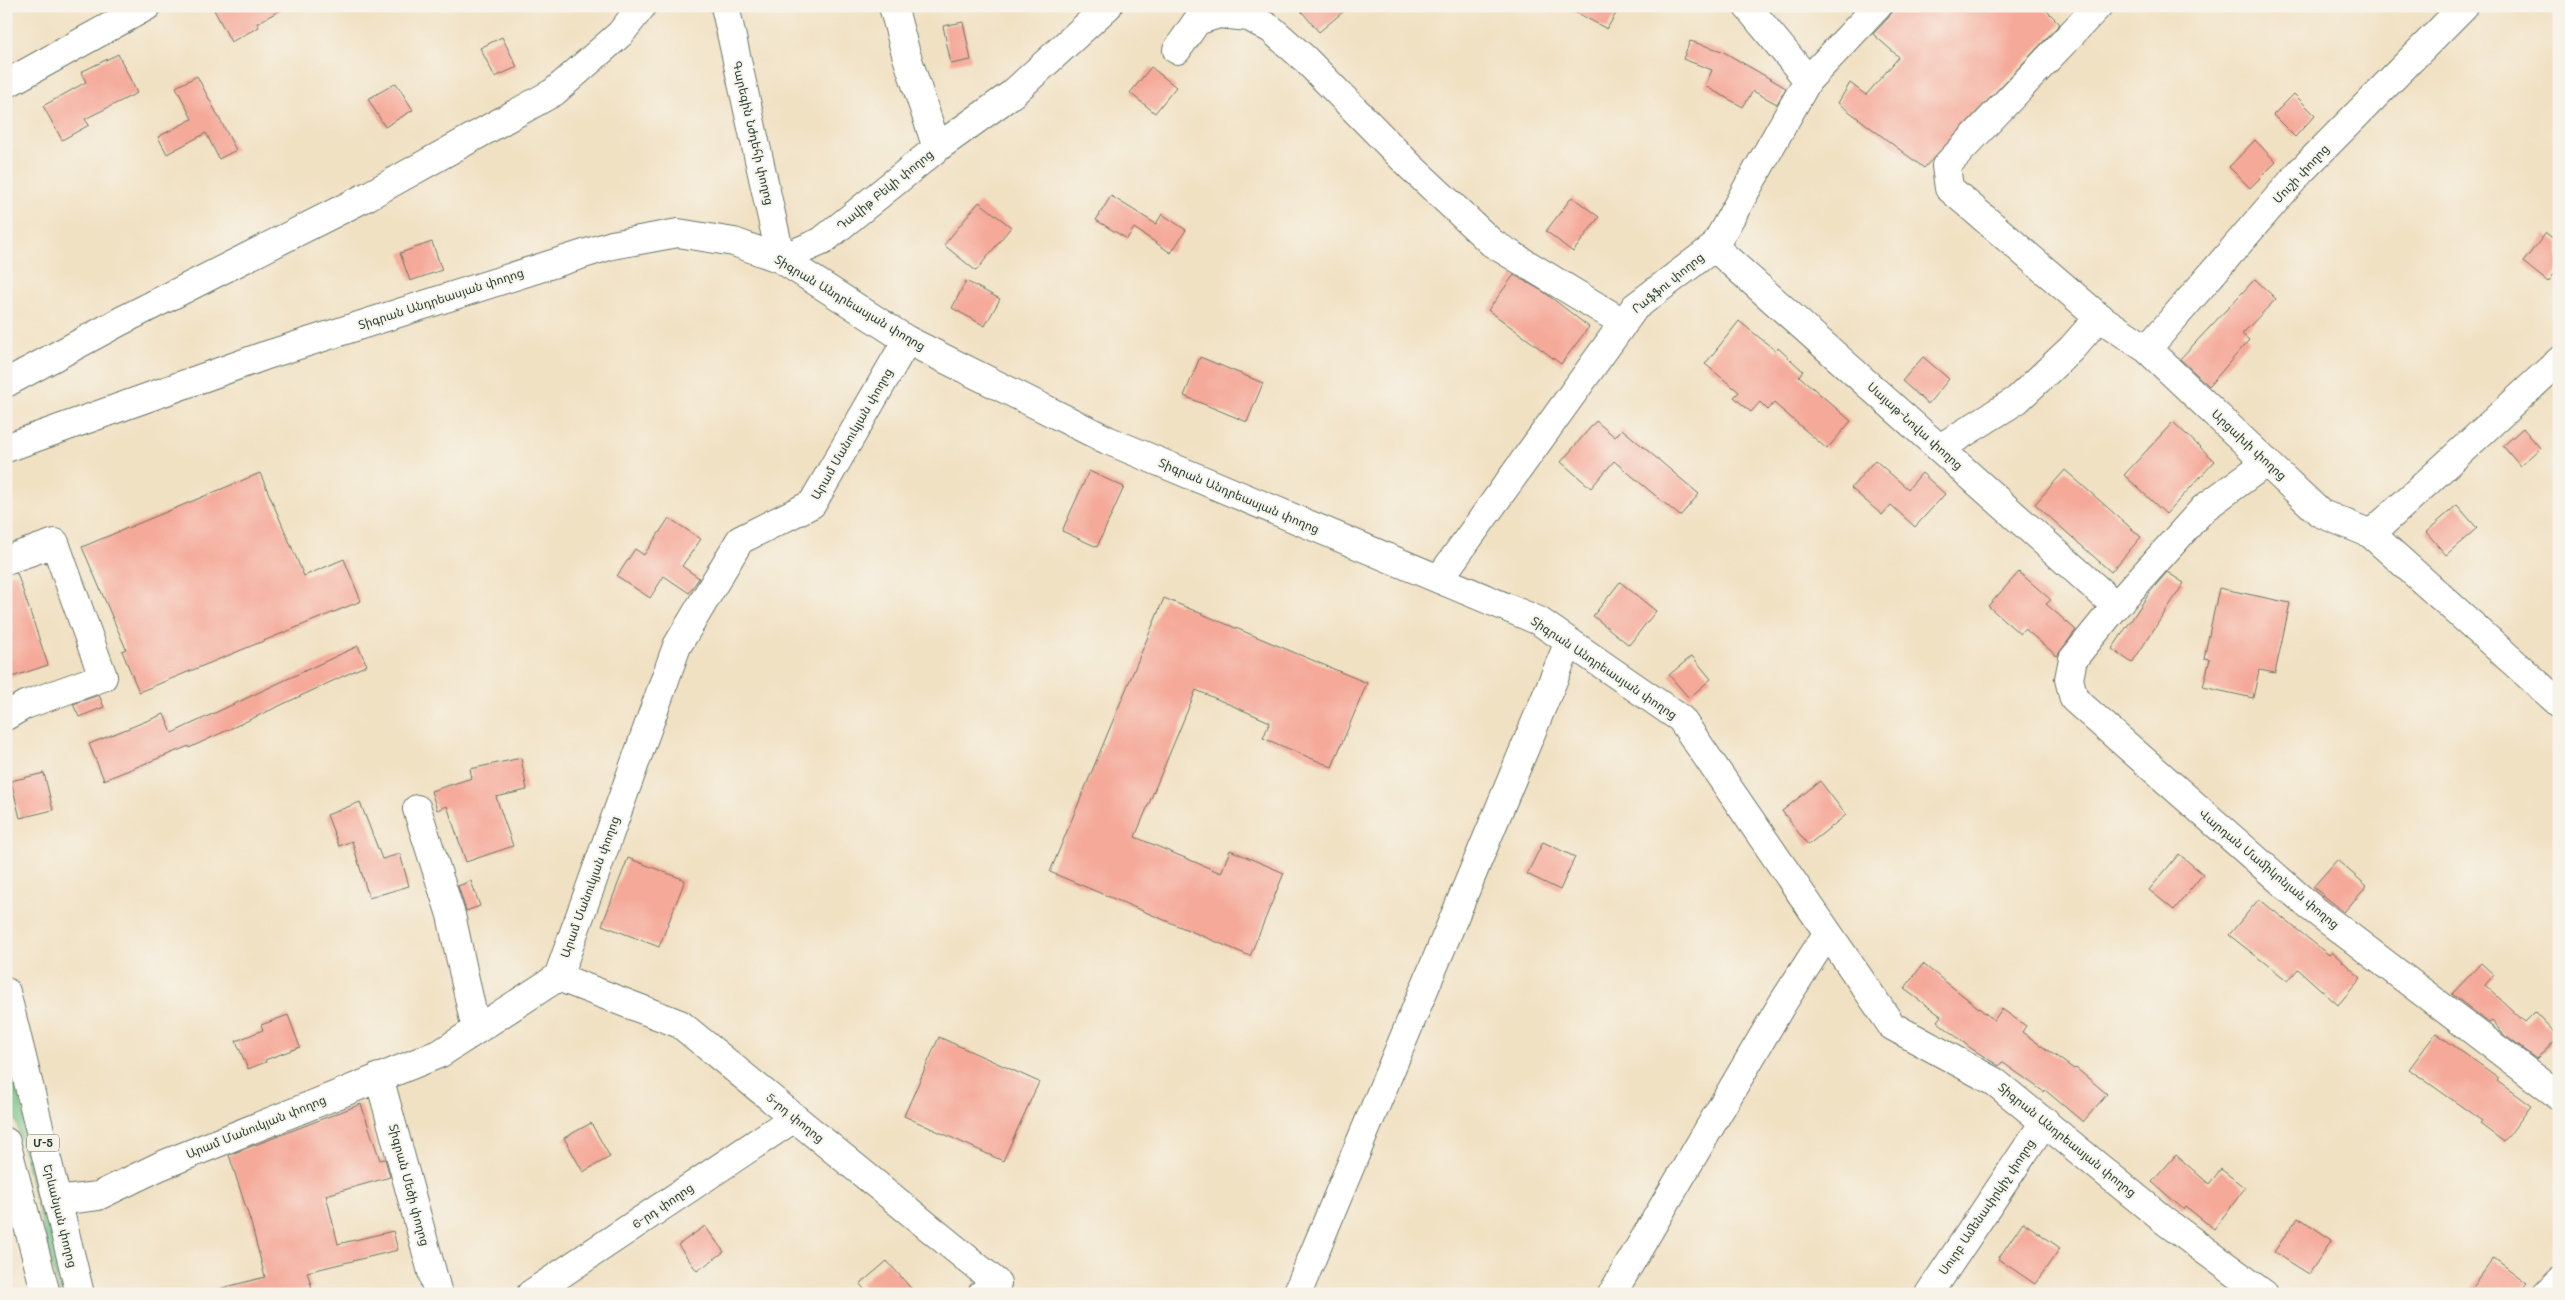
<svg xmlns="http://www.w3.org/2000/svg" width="2565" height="1300" viewBox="0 0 2565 1300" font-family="Mali,'Noto Sans Armenian',sans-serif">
  <rect width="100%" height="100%" fill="#f7f3e8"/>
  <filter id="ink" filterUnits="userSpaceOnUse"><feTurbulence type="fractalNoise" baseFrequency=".02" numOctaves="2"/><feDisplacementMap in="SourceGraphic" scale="10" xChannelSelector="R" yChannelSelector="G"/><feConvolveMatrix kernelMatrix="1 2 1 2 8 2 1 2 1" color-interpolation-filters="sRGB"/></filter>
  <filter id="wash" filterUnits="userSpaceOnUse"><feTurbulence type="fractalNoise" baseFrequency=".0096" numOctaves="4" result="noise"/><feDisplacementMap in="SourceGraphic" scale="20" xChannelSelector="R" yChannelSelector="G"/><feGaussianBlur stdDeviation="1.12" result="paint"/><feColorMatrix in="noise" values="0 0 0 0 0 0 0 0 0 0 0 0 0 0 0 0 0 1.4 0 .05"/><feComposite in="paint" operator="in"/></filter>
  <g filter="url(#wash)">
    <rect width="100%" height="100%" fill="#f1e1c3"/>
    <!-- green -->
    <path fill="#77c789" stroke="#4b825e" d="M6,1045L69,1294H59L6,1081Z"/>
    <g id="blocks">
      <!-- building -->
      <path fill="#f5a999" d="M212,6H288L257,23L259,27L231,42Z
        M1297,6H1350L1319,32Z
        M1564,6H1620L1607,29Z
        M1895,6H2042L2060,24L1924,168L1838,103L1850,83L1866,95L1899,57L1873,34L1889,17Z
        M963,22L971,60L951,64L943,26Z
        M502,37L517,67L495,77L480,48Z
        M1690,41L1722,51L1786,88L1777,104L1753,91L1743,107L1705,86L1712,70L1683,59Z
        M118,54L137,93L85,119L89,125L62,140L43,106L86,82L81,72Z
        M1151,67L1176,87L1155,113L1130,93Z
        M197,76L236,150L219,159L206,133L167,154L158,137L192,119L176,87Z
        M396,83L413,110L385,127L368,99Z
        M2294,94L2315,115L2295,137L2273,115Z
        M2255,140L2276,162L2250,188L2229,167Z
        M1111,196L1156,224L1162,214L1186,230L1171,253L1134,228L1127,239L1096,220Z
        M1572,197L1599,217L1573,252L1546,231Z
        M979,202L1011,227L976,271L944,245Z
        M2546,233L2559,243V268L2548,282L2523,262Z
        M432,242L442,270L410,281L400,253Z
        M1514,275L1544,292L1589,327L1561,364L1488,310Z
        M2255,279L2276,299L2242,334L2249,340L2209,386L2180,359Z
        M966,281L1000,299L985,326L952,308Z
        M1739,321L1776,351L1778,348L1803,371L1799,376L1851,421L1827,449L1774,403L1768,410L1760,402L1751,412L1734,397L1739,392L1705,364Z
        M1200,357L1263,383L1247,422L1184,396Z
        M1923,357L1949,379L1928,404L1902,381Z
        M1596,421L1615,437L1622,429L1699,494L1680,516L1614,461L1591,488L1561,462Z
        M2173,422L2215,461L2166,514L2124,475Z
        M2523,428L2540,448L2520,466L2503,446Z
        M1875,460L1908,489L1922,473L1945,494L1915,527L1891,505L1882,515L1851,488Z
        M2065,470L2141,537L2111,572L2035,504Z
        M1089,471L1124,487L1097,547L1062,531Z
        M260,473L304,576L344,559L361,601L139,692L122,651L126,649L82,547Z
        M2457,505L2477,528L2446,555L2426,532Z
        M669,518L701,539L682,566L699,578L689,593L664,576L650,598L617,576L635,549L644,555Z
        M2019,572L2051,600L2046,604L2076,630L2057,656L2025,629L2020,634L1988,606Z
        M2167,572L2184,583L2132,663L2112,649L2150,592Z
        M17,573L48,665L6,679V575Z
        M1620,582L1656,611L1629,645L1593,616Z
        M2219,588L2290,603L2275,673L2259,670L2253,698L2203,687L2210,659L2204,658Z
        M1164,598L1367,683L1332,767L1263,738L1270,722L1196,690L1135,837L1221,873L1230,850L1284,873L1250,956L1050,872Z
        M358,646L367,665L189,748V746L104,780L89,744L164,714L172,733Z
        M1692,656L1711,679L1689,698L1669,675Z
        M99,695L104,707L79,717L73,704Z
        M521,758L527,790L496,797L513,846L466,862L447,806L437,810L431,791L472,778L470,769Z
        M44,773L53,810L20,818L11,781Z
        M1820,781L1846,815L1808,845L1782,811Z
        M360,802L382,859L400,854L409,886L369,898L352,841L339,846L327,815Z
        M1543,842L1575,857L1560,890L1527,874Z
        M2179,854L2203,874L2174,910L2149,890Z
        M628,858L685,880L659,947L602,925Z
        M2337,860L2367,886L2344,912L2313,887Z
        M471,881L480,906L466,911L458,886Z
        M2259,899L2329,955L2332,952L2361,978L2338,1005L2298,969L2288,981L2229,935Z
        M2481,963L2494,975L2485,985L2525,1022L2535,1012L2559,1037L2536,1059L2504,1035L2492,1021L2489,1023L2452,994Z
        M1923,964L1994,1020L2002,1009L2026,1026L2022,1032L2074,1069L2076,1068L2107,1094L2083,1122L2045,1090L2044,1092L2002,1062L1999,1066L1969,1047L1937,1021L1941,1016L1904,989Z
        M288,1015L300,1047L265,1060L266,1062L248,1069L236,1041L263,1030L261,1025Z
        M2436,1033L2499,1078L2497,1081L2531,1106L2504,1142L2480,1124L2482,1121L2409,1069Z
        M939,1037L1039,1082L1003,1161L904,1116Z
        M361,1104L380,1160L385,1159L390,1177L326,1195L338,1244L393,1231L398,1250L307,1272L312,1288L289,1294H222V1288L265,1277L251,1223L229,1155Z
        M591,1123L610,1157L583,1172L564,1138Z
        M2176,1155L2209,1184L2221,1169L2245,1188L2214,1229L2185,1206L2183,1209L2152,1182Z
        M2298,1217L2332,1240L2309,1274L2274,1252Z
        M2023,1222L2060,1248L2035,1284L1998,1259Z
        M705,1226L724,1252L697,1271L678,1245Z
        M2494,1258L2527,1283L2518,1294H2467Z
        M887,1261L916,1294H868L860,1284Z"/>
    </g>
  </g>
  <g filter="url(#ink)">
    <use href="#blocks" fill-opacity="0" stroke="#687666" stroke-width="1"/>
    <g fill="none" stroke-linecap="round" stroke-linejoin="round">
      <defs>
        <path id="minor" d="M725,6L781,259L822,241L937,148L906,54L893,6
          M2098,6L1946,166L1949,188L2099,317L2147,349L2320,513L2371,534L2559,703
          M1177,50L1197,21L1219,14L1249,17L1271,29L1305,59L1411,167L1492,243L1624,323
          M1808,80L1878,6
          M6,84L147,6
          M937,148L1012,94L1108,6
          M1714,247L2116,606
          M2147,349L2301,171L2464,6
          M6,383L121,321L368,196L554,92L620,34L642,6
          M1940,448L2017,400L2072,348L2099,317
          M2267,462L2204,508L2116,606L2073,659L2069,679L2074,699L2308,905L2559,1096
          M2371,534L2559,361
          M6,560L55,543L103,677L25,705L6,716
          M1439,579L1635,307L1714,247L1808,80L1747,6
          M417,809L451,915L476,1030
          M558,977L680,1024L997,1283L982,1294
          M379,1077L438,1294
          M57,1201L98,1196L160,1166L441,1053L558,977L677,646L740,540L812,504L907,340
          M531,1294L794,1118
          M1297,1294L1569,642
          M1612,1294L1782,1004L1827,934
          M1929,1294L2045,1121
          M2547,1294L2559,1282"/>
        <path id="major" d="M6,448L264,356L612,245L678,233L734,242L781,259L907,340L1107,440L1539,621L1681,719L1892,1026L1995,1082L2165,1221L2264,1294"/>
        <path id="highway" d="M6,992L80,1294
          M6,1142L46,1294"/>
      </defs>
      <!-- minor casing -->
      <use href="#minor" stroke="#687666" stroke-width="30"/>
      <!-- major casing -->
      <use href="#major" stroke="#687666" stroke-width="30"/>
      <!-- highway casing -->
      <use href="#highway" stroke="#687666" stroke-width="30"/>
      <!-- minor -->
      <use href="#minor" stroke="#fff" stroke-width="28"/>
      <!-- major -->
      <use href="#major" stroke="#fff" stroke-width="28"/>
      <!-- highway -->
      <use href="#highway" stroke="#fff" stroke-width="28"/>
    </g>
  </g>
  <g text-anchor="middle" stroke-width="4" stroke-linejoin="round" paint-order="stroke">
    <!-- shield labels -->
    <rect fill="#f7f3e8" stroke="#60746a" stroke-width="1" x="27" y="1134.5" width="32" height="17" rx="4"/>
    <g font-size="11" font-weight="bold" fill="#1f3d34">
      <text x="43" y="1147">Մ-5</text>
    </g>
    <!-- street labels -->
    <g font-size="12" fill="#1f3d34" stroke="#f7f3e8">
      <text transform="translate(753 133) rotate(77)" y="4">Գարեգին Նժդեհի փողոց</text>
      <text transform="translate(2301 174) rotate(-47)" y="4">Մուշի փողոց</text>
      <text transform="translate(885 190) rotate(-39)" y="4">Դավիթ Բեկի փողոց</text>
      <text transform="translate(1668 283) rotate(-39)" y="4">Րաֆֆու փողոց</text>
      <text transform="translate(441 299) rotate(-18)" y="4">Տիգրան Անդրեասյան փողոց</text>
      <text transform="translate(850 303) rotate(31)" y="4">Տիգրան Անդրեասյան փողոց</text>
      <text transform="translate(1915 426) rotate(42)" y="4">Սայաթ-Նովա փողոց</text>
      <text transform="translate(852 434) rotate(-60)" y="4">Արամ Մանուկյան փողոց</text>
      <text transform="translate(2249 445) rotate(43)" y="4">Արցախի փողոց</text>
      <text transform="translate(1239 496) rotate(23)" y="4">Տիգրան Անդրեասյան փողոց</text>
      <text transform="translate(1604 668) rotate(34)" y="4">Տիգրան Անդրեասյան փողոց</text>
      <text transform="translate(2269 869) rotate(40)" y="4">Վարդան Մամիկոնյան փողոց</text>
      <text transform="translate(590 887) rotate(-70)" y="4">Արամ Մանուկյան փողոց</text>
      <text transform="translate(795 1118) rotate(39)" y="4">5-րդ փողոց</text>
      <text transform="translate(256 1127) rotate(-22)" y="4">Արամ Մանուկյան փողոց</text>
      <text transform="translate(2067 1140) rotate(39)" y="4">Տիգրան Անդրեասյան փողոց</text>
      <text transform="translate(409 1185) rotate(75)" y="4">Տիգրան Մեծի փողոց</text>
      <text transform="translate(663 1206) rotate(-34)" y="4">6-րդ փողոց</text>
      <text transform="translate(1987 1207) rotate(-56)" y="4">Սուրբ Ամենափրկիչ փողոց</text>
      <text transform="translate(60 1216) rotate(76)" y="4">Երևանյան փողոց</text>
    </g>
  </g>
  <!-- margin -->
  <rect width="2565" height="1300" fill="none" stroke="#f7f3e8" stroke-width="25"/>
</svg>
